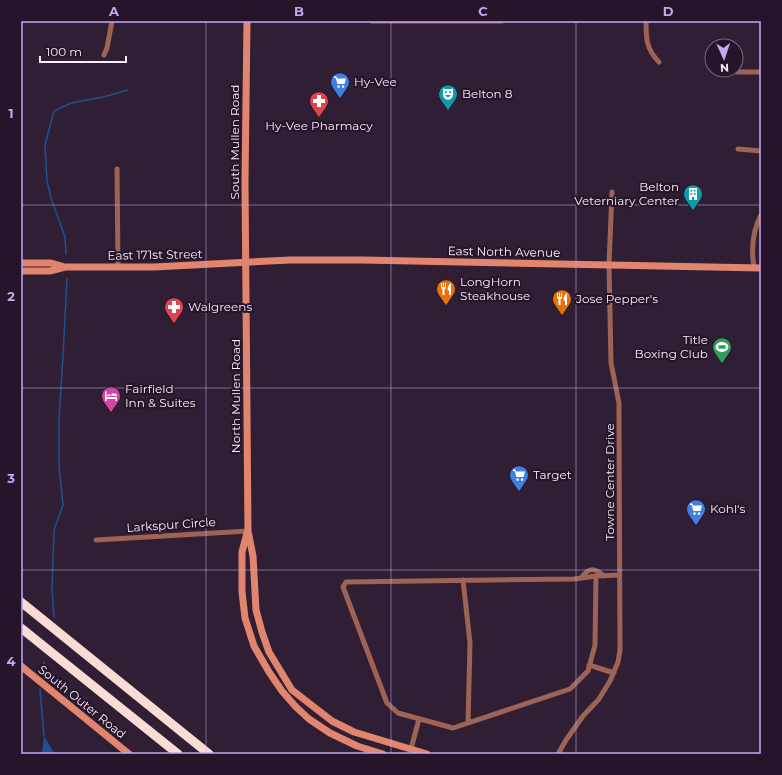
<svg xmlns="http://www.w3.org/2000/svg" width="782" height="775" viewBox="0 0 782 775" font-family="Montserrat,sans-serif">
  <rect width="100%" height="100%" fill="#301e34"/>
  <!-- water -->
  <path fill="#1d528f" d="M44,736L53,751L56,754H42Z"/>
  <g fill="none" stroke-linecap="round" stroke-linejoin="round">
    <!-- stream -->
    <path stroke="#1d528f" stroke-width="1.5" d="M66,254L65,237L51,198L47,181L45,145L54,111L71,103L103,97L128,90
      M54,617L52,589L54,530L63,505L59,466V419L63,356L67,279
      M43,672L44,662
      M40,689L44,736"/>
    <!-- street -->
    <path stroke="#9d6455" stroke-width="5" d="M372,21H502
      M646,21C646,38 646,49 659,62
      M104,55L107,48L112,21
      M737,72H761
      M738,149L761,151
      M117,169L118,267
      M754,267C751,249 752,232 761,215
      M96,540L248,531
      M596,576L595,645L588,671L570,689L453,728L398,713L387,703L343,587L346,582L574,579L596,576L620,575
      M581,578C588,568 594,567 604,576
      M463,580L470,643L468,723
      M589,665L614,673
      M411,749L419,719
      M558,754L566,740L583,716L599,699L610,681L618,662L620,650L619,417V403L611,363L609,265L612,192"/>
    <!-- secondary -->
    <path stroke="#e1856e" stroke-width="7" d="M247,21L245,183L248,531L253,556L256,610L262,632L269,652L292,690L332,721L354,732L427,754
      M21,263H51L65,267
      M21,271H50L65,267H154L290,260H363L761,268
      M247,533L242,552V592L245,618L254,646L269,672L282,691L296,707L309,719L330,733L357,746L383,754
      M21,666L129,754"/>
    <!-- highway -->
    <path stroke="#fadcd5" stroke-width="9" d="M21,602L209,754
      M21,628L178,754"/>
  </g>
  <!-- grid -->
  <path fill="none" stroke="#c4a7f1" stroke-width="1" stroke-opacity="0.55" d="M206,21V754M391,21V754M576,21V754M21,205H761M21,388H761M21,570H761"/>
  <!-- icons -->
  <defs>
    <symbol id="supermarket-pin" viewBox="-11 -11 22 30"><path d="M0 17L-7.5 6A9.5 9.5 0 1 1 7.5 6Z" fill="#3f7fe0" stroke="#26152a"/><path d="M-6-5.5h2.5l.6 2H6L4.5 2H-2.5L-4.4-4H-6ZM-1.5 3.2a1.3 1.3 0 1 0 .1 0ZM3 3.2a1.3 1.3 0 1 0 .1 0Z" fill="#fff"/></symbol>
    <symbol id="theatre-pin" viewBox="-11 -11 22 30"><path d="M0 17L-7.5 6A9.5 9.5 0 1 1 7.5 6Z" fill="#0f9aa8" stroke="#26152a"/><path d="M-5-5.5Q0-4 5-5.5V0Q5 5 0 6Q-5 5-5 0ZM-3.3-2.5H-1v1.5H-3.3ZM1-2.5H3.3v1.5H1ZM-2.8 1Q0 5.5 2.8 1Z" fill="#fff"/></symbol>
    <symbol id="pharmacy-pin" viewBox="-11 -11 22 30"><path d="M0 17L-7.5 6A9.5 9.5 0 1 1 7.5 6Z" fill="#e0444e" stroke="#26152a"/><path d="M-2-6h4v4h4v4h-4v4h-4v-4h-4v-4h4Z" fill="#fff"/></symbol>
    <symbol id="building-pin" viewBox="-11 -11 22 30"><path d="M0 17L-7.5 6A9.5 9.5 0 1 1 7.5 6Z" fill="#0f9aa8" stroke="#26152a"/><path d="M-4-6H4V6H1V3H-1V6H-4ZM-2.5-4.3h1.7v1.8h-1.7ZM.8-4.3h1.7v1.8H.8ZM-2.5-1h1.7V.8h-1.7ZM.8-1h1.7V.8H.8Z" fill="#fff"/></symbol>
    <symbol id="restaurant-pin" viewBox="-11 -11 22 30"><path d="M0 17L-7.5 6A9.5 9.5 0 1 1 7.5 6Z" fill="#e8710a" stroke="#26152a"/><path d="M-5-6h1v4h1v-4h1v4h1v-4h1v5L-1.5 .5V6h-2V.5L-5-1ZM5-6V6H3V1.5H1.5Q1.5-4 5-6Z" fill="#fff"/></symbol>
    <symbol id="stadium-pin" viewBox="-11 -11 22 30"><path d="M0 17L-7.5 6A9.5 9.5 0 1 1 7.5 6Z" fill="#2e9e5b" stroke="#26152a"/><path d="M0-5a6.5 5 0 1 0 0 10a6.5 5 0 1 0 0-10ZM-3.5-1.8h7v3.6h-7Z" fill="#fff"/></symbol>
    <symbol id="hotel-pin" viewBox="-11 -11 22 30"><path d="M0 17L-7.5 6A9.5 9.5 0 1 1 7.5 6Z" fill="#d1479c" stroke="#26152a"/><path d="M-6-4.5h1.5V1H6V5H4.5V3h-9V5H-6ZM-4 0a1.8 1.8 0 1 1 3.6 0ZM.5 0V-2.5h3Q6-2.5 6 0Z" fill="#fff"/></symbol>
  </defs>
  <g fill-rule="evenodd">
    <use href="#supermarket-pin" x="329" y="71" width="22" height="30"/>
    <use href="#theatre-pin" x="437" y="83" width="22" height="30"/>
    <use href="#pharmacy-pin" x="308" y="90" width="22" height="30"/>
    <use href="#building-pin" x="682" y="183" width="22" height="30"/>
    <use href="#restaurant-pin" x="435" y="278" width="22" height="30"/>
    <use href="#restaurant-pin" x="551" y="288" width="22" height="30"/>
    <use href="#pharmacy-pin" x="163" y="296" width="22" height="30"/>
    <use href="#stadium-pin" x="711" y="336" width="22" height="30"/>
    <use href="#hotel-pin" x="100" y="385" width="22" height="30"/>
    <use href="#supermarket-pin" x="508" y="464" width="22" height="30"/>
    <use href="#supermarket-pin" x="685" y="498" width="22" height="30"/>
  </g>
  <g text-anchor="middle" stroke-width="4" stroke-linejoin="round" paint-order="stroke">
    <!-- poi labels -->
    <g font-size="12" fill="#f8ecfa" stroke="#26152a" text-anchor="start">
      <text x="354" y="86">Hy-Vee</text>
      <text x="462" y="98">Belton 8</text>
      <text x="319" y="130" text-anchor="middle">Hy-Vee Pharmacy</text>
      <text x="679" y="191" text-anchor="end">Belton<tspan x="679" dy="14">Veterniary Center</tspan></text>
      <text x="460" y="286">LongHorn<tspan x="460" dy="14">Steakhouse</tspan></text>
      <text x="576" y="303">Jose Pepper's</text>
      <text x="188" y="311">Walgreens</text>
      <text x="708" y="344" text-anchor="end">Title<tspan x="708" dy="14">Boxing Club</tspan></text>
      <text x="125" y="393">Fairfield<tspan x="125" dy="14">Inn &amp; Suites</tspan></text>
      <text x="533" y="479">Target</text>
      <text x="710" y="513">Kohl's</text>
    </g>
    <!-- street labels -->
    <g font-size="12" fill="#f8ecfa" stroke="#26152a">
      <text transform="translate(235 142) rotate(-90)" y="4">South Mullen Road</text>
      <text transform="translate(504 252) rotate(1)" y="4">East North Avenue</text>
      <text transform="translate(155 255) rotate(-1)" y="4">East 171st Street</text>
      <text transform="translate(236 396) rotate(-90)" y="4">North Mullen Road</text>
      <text transform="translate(610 482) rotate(-90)" y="4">Towne Center Drive</text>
      <text transform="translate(171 525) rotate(-4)" y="4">Larkspur Circle</text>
      <text transform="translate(82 702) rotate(39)" y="4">South Outer Road</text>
    </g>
  </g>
  <!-- border -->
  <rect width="782" height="775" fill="none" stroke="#26152a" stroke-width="44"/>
  <!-- north arrow -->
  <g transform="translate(724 58) rotate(177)"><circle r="19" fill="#26152a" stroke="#7a6b7d"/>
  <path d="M0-3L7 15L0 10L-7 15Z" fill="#c4a7f1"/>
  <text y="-6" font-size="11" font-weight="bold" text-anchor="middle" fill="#f8ecfa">N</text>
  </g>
  <!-- scale -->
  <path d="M40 56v6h86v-6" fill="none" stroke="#f8ecfa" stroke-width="2"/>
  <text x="46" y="56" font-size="12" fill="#f8ecfa" stroke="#26152a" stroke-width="3" paint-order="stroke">100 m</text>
  <rect x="22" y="22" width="738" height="731" fill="none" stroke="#c4a7f1" stroke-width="1.5"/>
  <g font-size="13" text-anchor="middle" font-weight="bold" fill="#c4a7f1">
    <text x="114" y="16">A</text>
    <text x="299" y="16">B</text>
    <text x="483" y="16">C</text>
    <text x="668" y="16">D</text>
    <text x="11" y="118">1</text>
    <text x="11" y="301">2</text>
    <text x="11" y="483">3</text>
    <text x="11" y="666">4</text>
  </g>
</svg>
